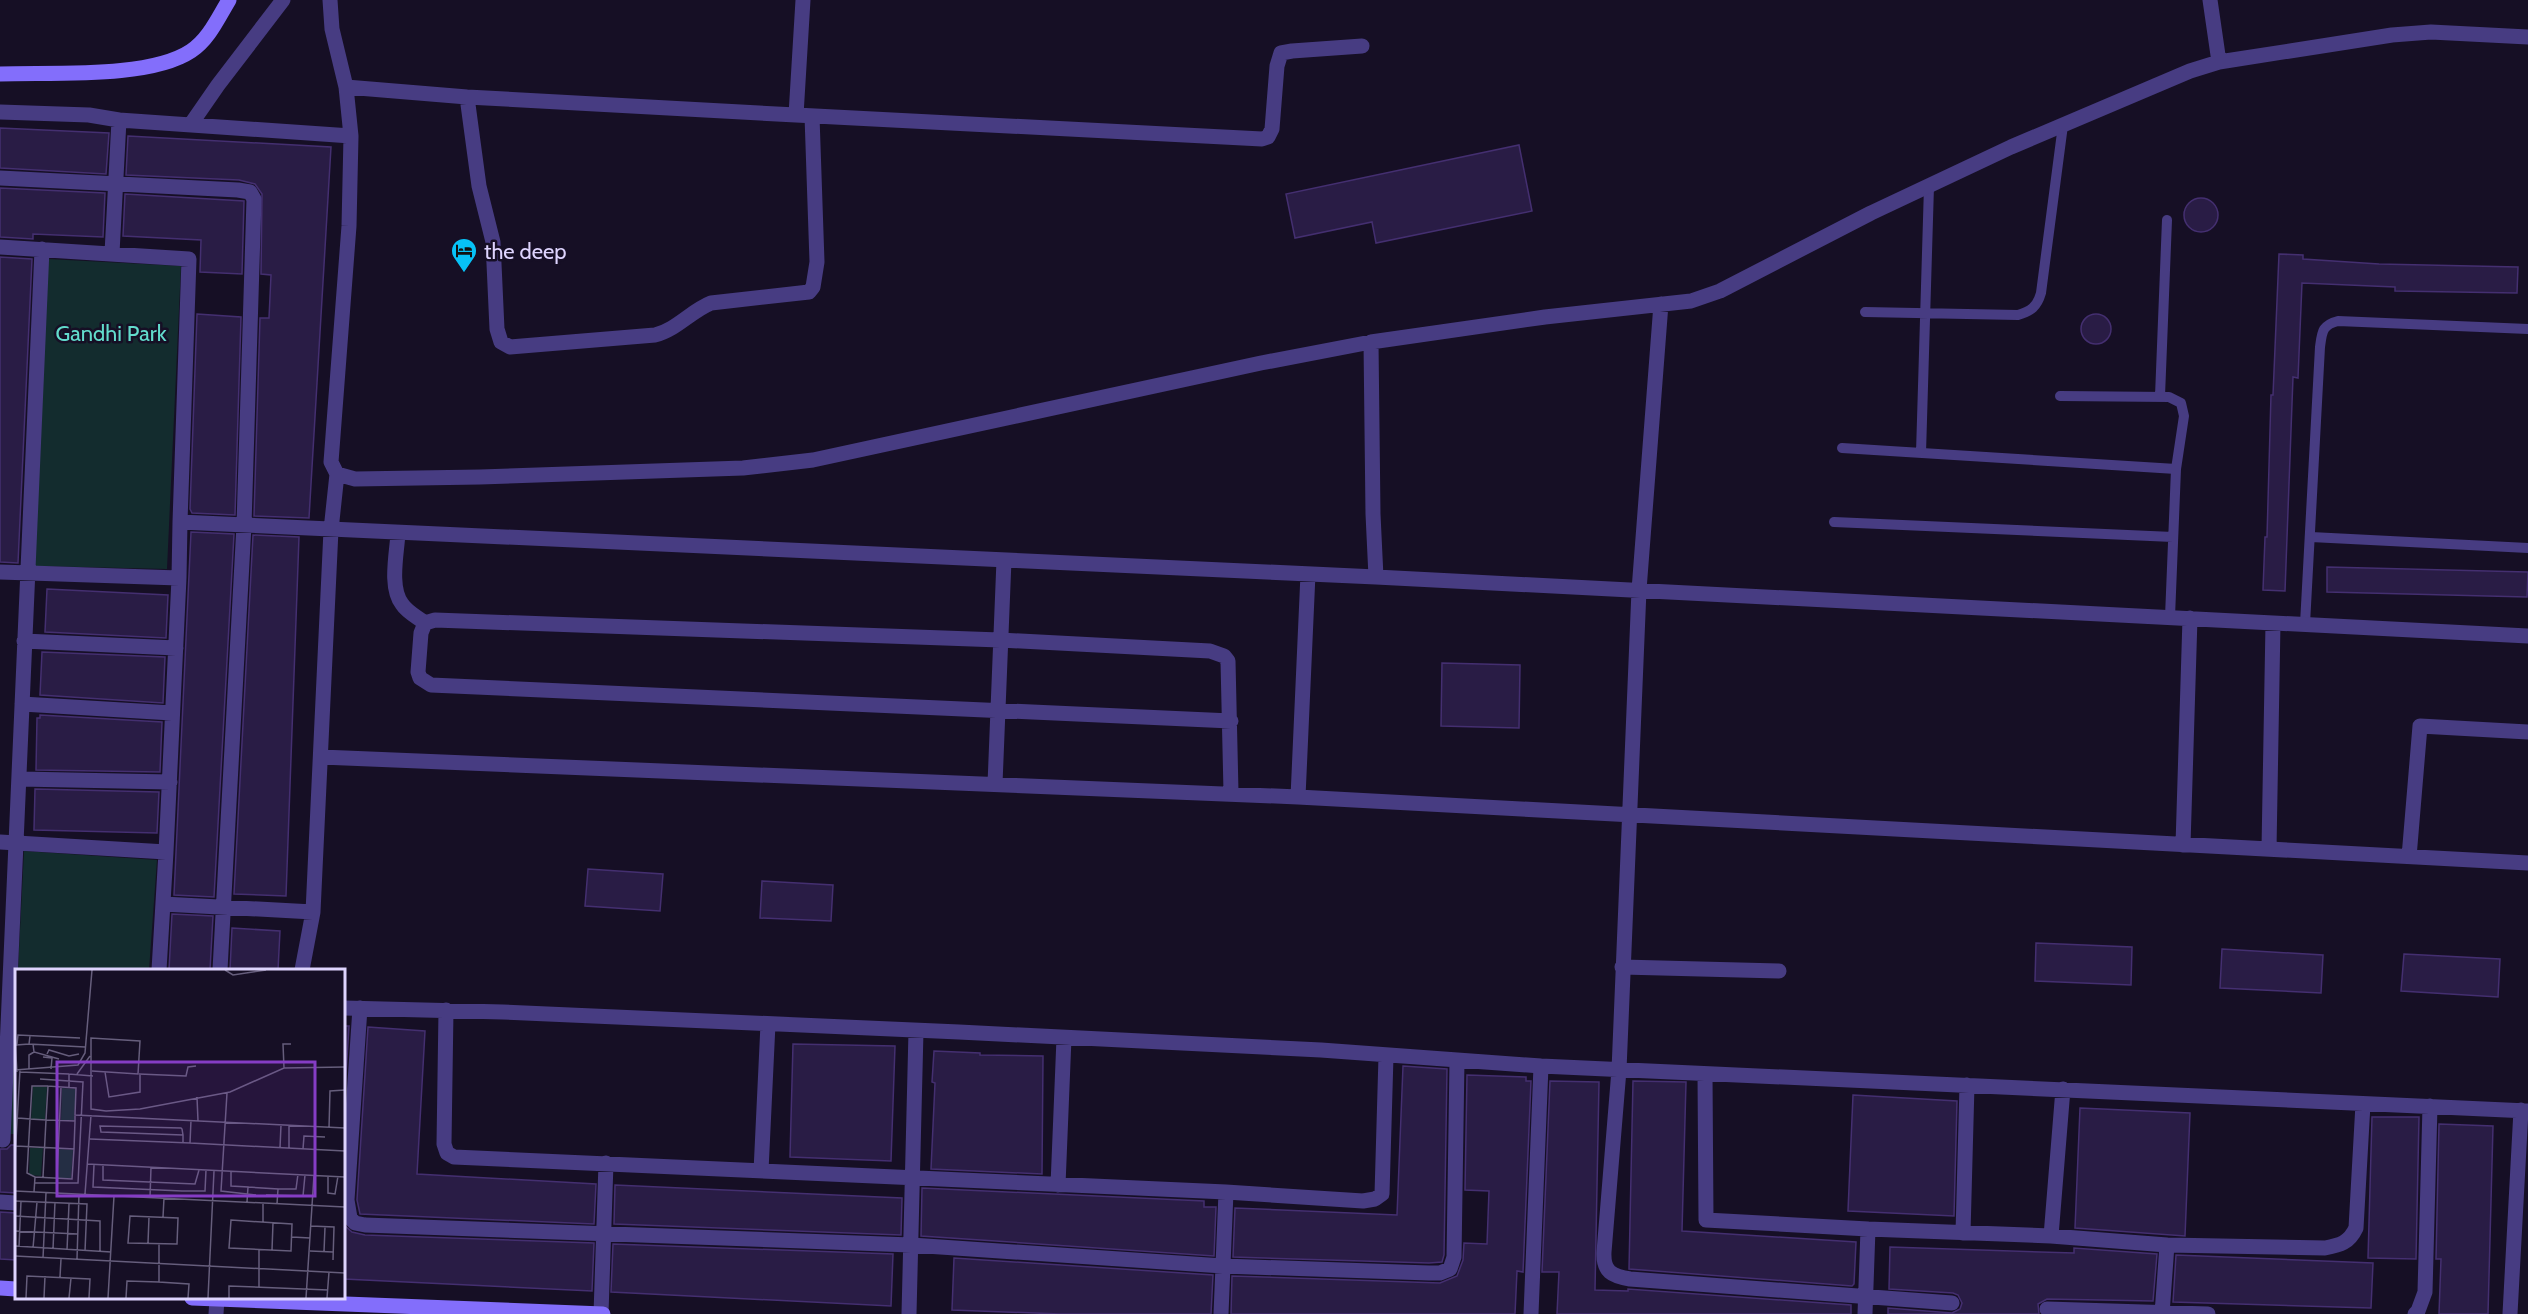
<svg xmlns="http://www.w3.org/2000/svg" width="2528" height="1314" viewBox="0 0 2528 1314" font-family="Cabin,sans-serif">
  <rect width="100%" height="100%" fill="#160f25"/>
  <!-- green -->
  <path fill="#132c2e" d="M48,259L181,266L167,569L34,566Z
    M24,851L157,860L149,970H18Z
    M16,1001V1134H10Z"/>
  <!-- building -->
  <path fill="#291c45" stroke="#442f70" stroke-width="1.5" d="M0,128L109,133L106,174L0,168Z
    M128,136L331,147L309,518L254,516L260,318H269L271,275L261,274L262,194L255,184L239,180L126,175Z
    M1519,145L1532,211L1376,243L1372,222L1295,238L1286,194Z
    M0,188L105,193L103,237L33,234V239L0,237Z
    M125,194L244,201L242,274L200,272L201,240L123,236Z
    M2184 215a17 17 0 1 1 34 0a17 17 0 1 1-34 0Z
    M2279,254L2303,255V259L2379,264L2518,267L2517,293L2395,291V287L2302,283L2298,378L2293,377L2285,591L2263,590L2265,537H2267L2271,395H2273Z
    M0,257L32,259L18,563L0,562Z
    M2081 329a15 15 0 1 1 30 0a15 15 0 1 1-30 0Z
    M197,314L241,317L235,515L192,513L190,509Z
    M191,532L234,534L214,897L174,895Z
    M253,535L299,537L286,896L234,894Z
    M2327,567L2528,572L2527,597L2327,592Z
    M47,589L168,595L166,638L45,632Z
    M42,652L165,657L163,703L40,695Z
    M1442,663L1520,665L1519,728L1441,726Z
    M40,715L162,722L160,772L36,770L37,718H40Z
    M35,789L159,792L157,833L34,830Z
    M588,869L663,874L660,911L585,906Z
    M762,881L833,885L831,921L760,918Z
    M172,914L213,916L210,970H169Z
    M232,928L280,931L278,970H230Z
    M2036,943L2132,947L2131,985L2035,981Z
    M2222,949L2323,955L2321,993L2220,988Z
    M2404,954L2500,959L2498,997L2401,991Z
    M344,1026H349L344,1107Z
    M368,1027L425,1031L417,1174L596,1184L594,1224L360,1214L357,1200Z
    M793,1044L895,1046L891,1161L790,1157Z
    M934,1051L980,1053V1055L1043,1056L1042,1174L931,1169L935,1083L932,1082Z
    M1403,1066L1447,1069L1444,1255L1442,1262L1429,1263L1233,1257L1235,1208L1397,1215Z
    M1467,1075L1526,1077V1081H1531L1523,1272L1517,1271L1515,1314H1231L1232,1276L1440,1283L1457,1276L1463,1260L1464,1243L1487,1244L1489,1191L1465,1190Z
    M1550,1081L1599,1082L1595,1290L1628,1291V1289L1851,1305V1314H1557L1559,1272H1542Z
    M1633,1081L1686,1082L1682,1231L1856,1242L1854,1284L1852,1286L1629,1269Z
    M1853,1095L1957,1101L1954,1216L1848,1211Z
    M2080,1108L2190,1113L2185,1236L2075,1228Z
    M2372,1117H2419L2416,1259L2368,1258Z
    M2439,1124L2493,1126L2488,1314H2439L2441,1259H2436Z
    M11,1145H16V1193L0,1192V1149H7Z
    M615,1185L902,1198L901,1235L614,1224Z
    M922,1188L1204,1201V1207H1216L1214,1256L921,1236Z
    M0,1212L16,1213V1260L0,1259Z
    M344,1225L352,1232L365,1235L594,1243L592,1291L344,1279Z
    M613,1244L893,1254L891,1306L611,1292Z
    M1890,1247L2074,1253V1248L2157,1254L2153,1301L2047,1299L2038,1304L2039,1314H1888V1308L1952,1313L1960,1309L1962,1303L1958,1295L1953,1293L1889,1289Z
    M2176,1255L2373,1263L2371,1308L2173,1302Z
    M954,1258L1213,1275L1211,1314H1060L952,1310Z"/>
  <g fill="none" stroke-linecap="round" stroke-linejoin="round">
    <!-- lane -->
    <path stroke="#473c82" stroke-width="10" d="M1865,312L2018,315C2031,311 2037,307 2041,293L2063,125
      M2060,396L2169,397L2181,403L2184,416L2176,469L2170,617
      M2160,396L2167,220
      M1842,448L2176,469
      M1921,453L1929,186
      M1834,522L2173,537
      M2311,537L2528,548
      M2305,624L2320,347C2322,332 2322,325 2338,321L2528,329"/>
    <!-- street -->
    <path stroke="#473c82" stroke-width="15" d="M330,0L332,29L346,87L351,136L349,226L331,462L337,474L355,479L480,477L743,468L813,460L1261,363L1371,342L1545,317L1691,301L1720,291L1871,213L2011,147L2190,71L2219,62L2392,35L2431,32L2528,37
      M2210,0L2219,62
      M346,87L467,97L796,115L803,0
      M467,97L479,186L493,242L497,329L501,342L510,347L655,335C676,330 691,311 711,303L809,292L813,287L817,262L812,116
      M0,112L89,115L119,120
      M796,115L1262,139L1268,137L1272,129L1277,66L1281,53L1292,51L1362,46
      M191,124L218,85L283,0
      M0,178L238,190L250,192L254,199L244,525L220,970
      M0,247L189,259L180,522L1376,577L2528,636
      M112,253L119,120L351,136
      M1661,304L1639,590L1619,1070L1604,1252C1603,1272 1612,1276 1630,1279L1952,1303
      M1371,342L1373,514L1376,577
      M398,533C397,553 389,587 402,604C407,612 417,617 425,623
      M0,572L179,578L180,522
      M24,641L176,648
      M22,704L172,713
      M1231,721L431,685L420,678L418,672L421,633L425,623L435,620L1000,640L1210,651L1224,656L1228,661L1231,792
      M321,757L1298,797L1308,574
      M20,779L170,782
      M995,784L1004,560
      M1298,797L2528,863
      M0,842L166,852L159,970
      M2183,845L2190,618
      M2269,849L2273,623
      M166,852L179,578
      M2409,857L2420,726L2528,732
      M163,904L313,912
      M1622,967L1779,971
      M302,970L313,912L331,530L337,474
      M344,1008L503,1012L959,1032L1321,1050L1541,1066L2528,1111
      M360,1008L347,1200L350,1218L355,1223L365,1225L911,1245L1223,1266L1429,1273H1440L1450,1269L1454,1257L1457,1060
      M446,1010L444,1144L447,1153L454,1157L1226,1192L1363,1201L1375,1199L1382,1194L1386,1056
      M1705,1074L1706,1220L1868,1229L1865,1314
      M3,1140L42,249
      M761,1171L768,1024
      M1058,1185L1064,1038
      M0,1202L16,1203
      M1868,1229L2051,1236L2167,1245L2162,1314
      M1963,1233L1967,1085
      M2051,1236L2063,1089
      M2167,1245L2325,1248C2340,1245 2349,1243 2356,1228L2363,1104
      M2047,1309L2208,1314
      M216,1314L217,1299
      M601,1314L606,1163
      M909,1314L916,1031
      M1221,1314L1226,1192
      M1531,1314L1541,1066
      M2415,1314L2418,1311L2425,1292L2430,1106
      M2510,1314L2521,1110"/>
    <!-- secondary -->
    <path stroke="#836efb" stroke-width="15" d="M0,74C51,72 149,79 191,51C209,39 218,18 229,0
      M0,1288L16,1289
      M192,1298L603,1314"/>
  </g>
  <!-- icons -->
  <defs>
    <symbol id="hotel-pin" viewBox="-11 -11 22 30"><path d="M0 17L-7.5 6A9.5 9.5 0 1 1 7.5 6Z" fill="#07c2f7" stroke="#160f25"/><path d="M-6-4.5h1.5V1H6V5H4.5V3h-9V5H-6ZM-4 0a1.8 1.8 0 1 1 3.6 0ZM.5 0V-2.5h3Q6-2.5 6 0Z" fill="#111"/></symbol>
  </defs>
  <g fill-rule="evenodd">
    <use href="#hotel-pin" x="449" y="236" width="30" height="40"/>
  </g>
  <g text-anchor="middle" stroke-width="5" stroke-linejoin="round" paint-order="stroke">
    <!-- poi labels -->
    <g font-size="22" fill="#ded4fe" stroke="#160f25" text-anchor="start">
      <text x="484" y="259">the deep</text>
    </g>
    <!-- park labels -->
    <g font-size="22" fill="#62dccc" stroke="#160f25">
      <text x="111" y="341">Gandhi Park</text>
    </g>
  </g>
  <!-- overview -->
  <g transform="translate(15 969)">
    <rect width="330" height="330" fill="#160f25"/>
    <path d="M18,117L32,118L30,150H16ZM47,119L61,120L59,151H46ZM15,179H28L26,207L14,206ZM44,180L58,181L56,209H43Z" fill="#132c2e"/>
    <path fill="none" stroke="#665e7c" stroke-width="1.5" d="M210,1L218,6L251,1M0,72L2,103M2,75L3,66L65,69M14,75L70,78M18,75L19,83L44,90M1,76L14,75L15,67M32,85L34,81L54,87L64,85M28,88L37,89L36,100M269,99L268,75H276M14,100V86L19,83M0,101L63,96L70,84L77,1M77,102L123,105L125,72L76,69V140L91,142L125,140L215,123L269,99L330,98M5,103L54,105M90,103L94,128L125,123V105M62,105L75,87M124,105L171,107L173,98L181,97M33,117H17L15,150L31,151L33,117L61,119L60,146L330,159M54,119V105L78,107M212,124L206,222L241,226M182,128L183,152M3,149L15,150L12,204L20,208L19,223M314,159L315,122L330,121M168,166L86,163L85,157L166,159L167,160L168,166V174M75,170L175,174L176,151M175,174L330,182M1,177L59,180L57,210L20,208M265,179L266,156M274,179V156M59,180L60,152M288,180L289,167L310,168M0,189L5,101M72,195L330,208M79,196L78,218L167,222H190L191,201M88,196V211L180,215L184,201M216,202V217L233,218L232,233M313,207V224L320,225L323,207M28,208L31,151L60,152V146M42,209L46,118M19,214H63L68,113L25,110M233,218L263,220L262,235M263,220H281L283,205M0,222L330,238M70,225L76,146M251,226L288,227L290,206M135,229L136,198M0,232L72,235L70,282M0,247L85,252V282M115,247L163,249L162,275L113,274ZM148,248L149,229M216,251L277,255L276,282L214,279ZM248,253V234M296,257L319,258L318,291M0,262L63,265M277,268L295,269M133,274L134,248M144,274V313L174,315L173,329M0,277L96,283M4,278L6,232M18,279L22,233M38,280L40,233M52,281L54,235M257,281L258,254M295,282L318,283M309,283L310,258M0,287L330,304M28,289L31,224M62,290L64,225M45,308L46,290M244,318V280M11,329L12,307L75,310L74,329M29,329L30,307M54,329L56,309M93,329L99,227M111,329L112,312L144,313M193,329L199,202M214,329V317L313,321M291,329L299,206M312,329L314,303"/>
    <path fill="#853dc5" fill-opacity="0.15" stroke="#853dc5" stroke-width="3" d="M42,93H300V227H42Z"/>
    <rect width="330" height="330" fill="none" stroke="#ded4fe" stroke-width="3"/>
  </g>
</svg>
